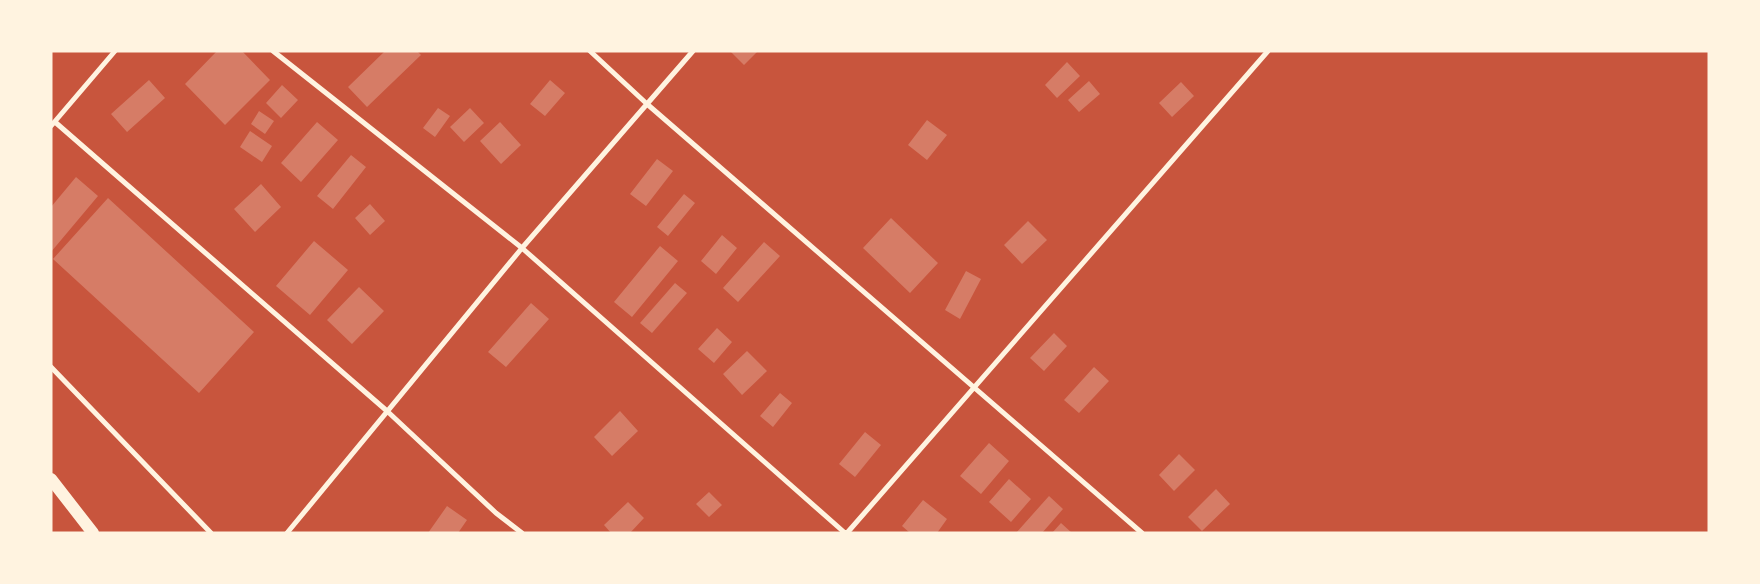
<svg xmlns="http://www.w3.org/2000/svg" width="1760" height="584" viewBox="0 0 1760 584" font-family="Mulish,sans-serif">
  <rect width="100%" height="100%" fill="#c8553d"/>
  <!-- building -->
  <path fill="#d67c66" d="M217,51H242L270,80L225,125L185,84Z
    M385,51H417L421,55L367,107L348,87Z
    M730,51H758L744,65Z
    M1067,62L1080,76L1057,98L1045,85Z
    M149,80L165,98L127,132L111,114Z
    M550,80L565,93L545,116L530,104Z
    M1089,81L1100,94L1079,112L1068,100Z
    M1181,82L1194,96L1172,117L1159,103Z
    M282,85L298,100L281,118L266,103Z
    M438,108L450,116L435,137L423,128Z
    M470,108L484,123L464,142L450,127Z
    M259,111L274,121L265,134L251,124Z
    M927,120L947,135L927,160L908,145Z
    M317,122L338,140L301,182L281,163Z
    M500,122L521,145L501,164L480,141Z
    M250,131L272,146L262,162L240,147Z
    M351,155L366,167L333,209L317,196Z
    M657,159L673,171L646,206L630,194Z
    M76,177L98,196L51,252V207Z
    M261,184L281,207L255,232L234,209Z
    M684,194L695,203L668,236L657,227Z
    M108,198L254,332L199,393L53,259Z
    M370,204L385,221L370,235L355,218Z
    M891,218L938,263L910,293L863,248Z
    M1028,221L1047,240L1022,264L1004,245Z
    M722,235L737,248L716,274L701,261Z
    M314,241L348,270L310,315L276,286Z
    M764,242L780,256L738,302L723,288Z
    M660,246L678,261L632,317L614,302Z
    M966,271L981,279L960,319L945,310Z
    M675,283L687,293L652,333L640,323Z
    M359,287L384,311L352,344L327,320Z
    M531,303L549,319L506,367L488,352Z
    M717,328L732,342L714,363L698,349Z
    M1054,333L1067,346L1044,371L1030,358Z
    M747,351L767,371L742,395L723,374Z
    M1094,367L1109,381L1079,413L1064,400Z
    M780,393L792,403L773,427L760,416Z
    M620,411L638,431L612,456L594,437Z
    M865,432L881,445L855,477L839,464Z
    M989,443L1009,461L981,494L960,476Z
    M1179,454L1195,470L1174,491L1159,475Z
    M1009,479L1031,499L1011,522L989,502Z
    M1216,489L1230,504L1202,531L1188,517Z
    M709,492L722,505L709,517L696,504Z
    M1049,496L1063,509L1042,533H1016Z
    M923,500L947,519L937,533H910L902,526Z
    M628,502L644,518L630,533H611L604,525Z
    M447,506L467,520L458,533H428Z
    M1061,523L1072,533H1052Z"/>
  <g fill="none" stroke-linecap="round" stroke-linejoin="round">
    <!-- minor -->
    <path stroke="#fff3e0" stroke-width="5" d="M273,51L522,248L845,533
      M590,51L647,104L1142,533
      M55,122L387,411L496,513L522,533
      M51,126L115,51
      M51,367L211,533
      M287,533L522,248L693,51
      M847,533L1268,51"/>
    <!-- primary -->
    <path stroke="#fff3e0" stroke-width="12" d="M51,479L93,533"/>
  </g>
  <!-- border -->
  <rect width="1760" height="584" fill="none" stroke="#fff3e0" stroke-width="105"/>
</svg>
